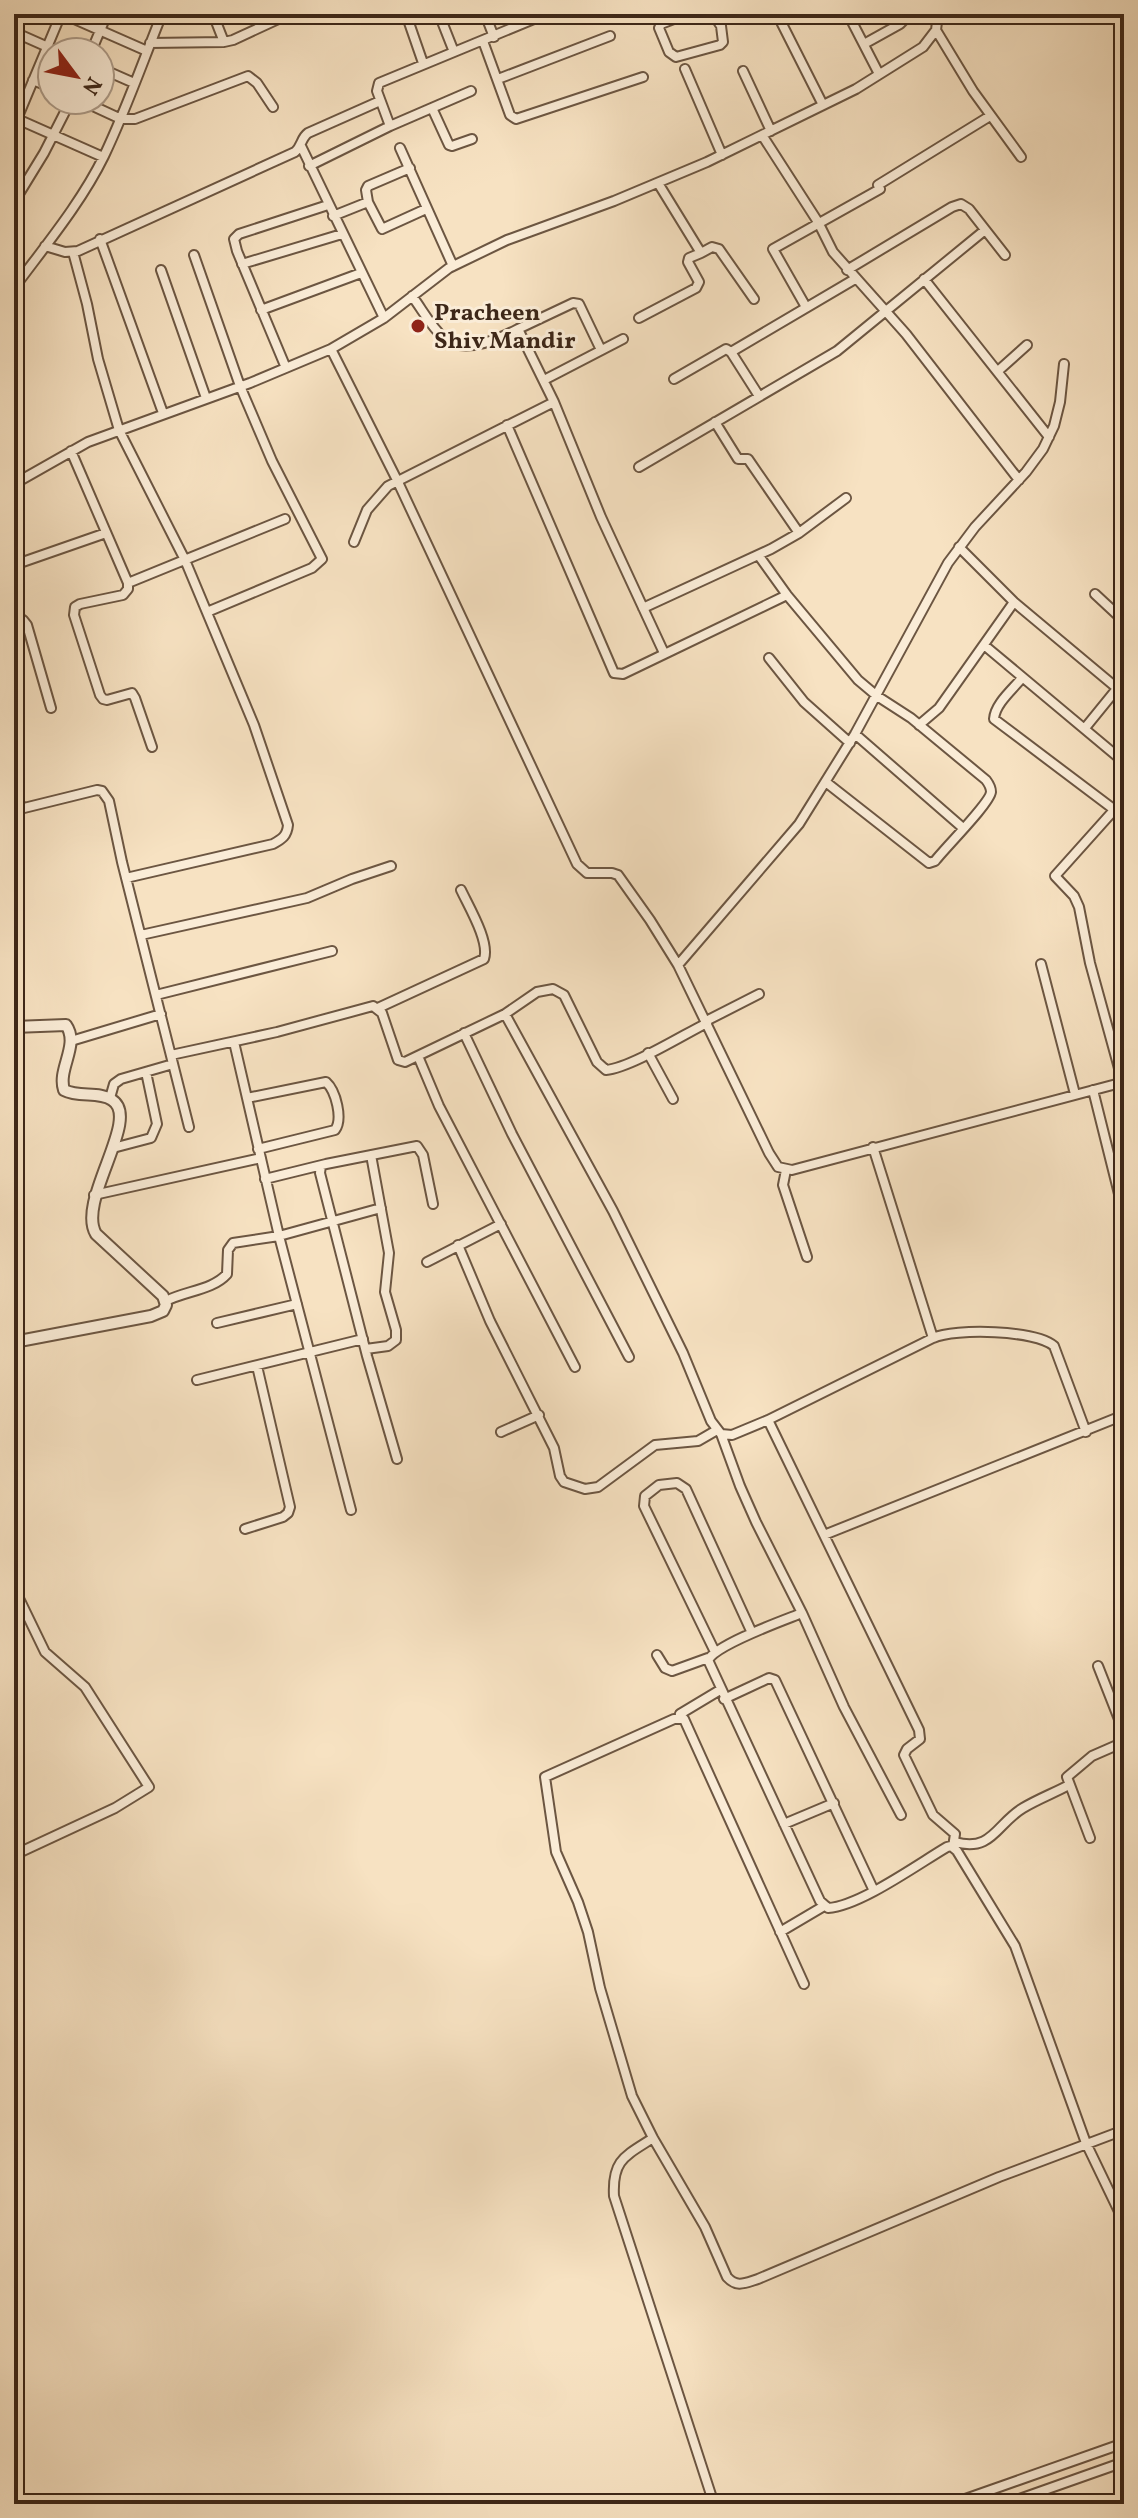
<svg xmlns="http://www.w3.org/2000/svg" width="1138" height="2518" viewBox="0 0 1138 2518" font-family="Vollkorn,serif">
  <rect width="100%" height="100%" fill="#f7e2c2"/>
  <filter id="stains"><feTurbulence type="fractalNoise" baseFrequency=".0025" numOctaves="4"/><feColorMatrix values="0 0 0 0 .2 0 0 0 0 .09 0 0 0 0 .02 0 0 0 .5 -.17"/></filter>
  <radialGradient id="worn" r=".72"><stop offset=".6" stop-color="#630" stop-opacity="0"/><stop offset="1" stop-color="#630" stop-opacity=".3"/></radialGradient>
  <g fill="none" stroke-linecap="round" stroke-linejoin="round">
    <defs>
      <path id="minor" d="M63,14L147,51
        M149,14L160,19
        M213,14L224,42
        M406,14L423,63
        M439,14L454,52
        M485,14L494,37
        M687,14L661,24L659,28L669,52L676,57L720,45L723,42L721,26L713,14
        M777,14L823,105
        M848,14L879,74
        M14,15V14
        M936,30L973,91L1021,157
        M14,32L59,52
        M483,41L510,115L516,119L643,77
        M150,43L224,42L233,40L289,14
        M864,44L900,24L904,20L903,14
        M91,52L107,14
        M100,68L134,83
        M685,69L722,155
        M743,71L771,131
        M498,79L610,36
        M33,80L52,88
        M80,100L121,119H135L248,76L257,83L273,107
        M432,108L449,145L452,146L472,139
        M15,118L103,157
        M17,119L61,14
        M390,126L377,91L379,83L546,14
        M762,135L818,222L833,252L906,334L1019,480
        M301,146L384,318
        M400,148L453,266
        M309,166L390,126L471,91
        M410,168L368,186L366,190L368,202L382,229L426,209
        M658,183L701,253L712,247L719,249L754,299
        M878,185L990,116
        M14,202L44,153L71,100
        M333,216L368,202
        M100,239L163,413
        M45,246L65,252L78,251L295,152C302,146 301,138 308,133L380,101
        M73,252L87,304L98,359L119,430L185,560L254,725L288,825C287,836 282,839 273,844L126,878
        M194,255L240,386L272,461L322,559L312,568L207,612
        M242,264L342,234
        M161,270L206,398
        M847,270L952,207L961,204L969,209L1005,255
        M924,279L1049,437
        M14,288C45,246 81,203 104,156C126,110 143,61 162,14
        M412,296C422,309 431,327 444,338C463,355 499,339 518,329L554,402L601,517L664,653
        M806,307L773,249L880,189
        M261,310L361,273
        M639,318L696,288L699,282L688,262L689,258L701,253
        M518,329L573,303L579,304L601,350
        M331,349L397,480L577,864L587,873H612L618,875L650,920L678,965L769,1153L778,1167L792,1170L1124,1082
        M731,352L855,279
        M286,368L237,251L234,239L239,234L328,205
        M998,371L1027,345
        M674,379L726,349L731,352L759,396
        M544,380L623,339
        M715,422L738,459H748L799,533
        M507,425L614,673L623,674L787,595
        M71,451L128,583V589L123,595L80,604L75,607L74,615L100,695L103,699L107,700L132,693L135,698L152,747
        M639,467L837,351L985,230
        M14,484L88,442L250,383L331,349L384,318L449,268L507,240L614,201L707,162L856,89L923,47L936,30L938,14
        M354,542L367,510L388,486L554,402
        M959,547L1014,602L1124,694
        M759,556L787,595L858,680L877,696L911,718L986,780C989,784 991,787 991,792C990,803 944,849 935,861L929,863L827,783
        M14,565L106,533
        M128,583L285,519
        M1095,594L1124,621
        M643,608L771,549L799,533L846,498
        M14,621L23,620L27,625L51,708
        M984,645L1124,762
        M769,658L804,702L850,743
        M1022,678C1012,690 995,704 994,719L1124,817
        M919,725L939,708L1014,602
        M1085,728L1124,680
        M855,734L963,828
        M14,793L18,804L24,808L97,790L102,791L109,801L122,862L189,1127
        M1115,809L1055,876L1074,896L1079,907L1090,963L1123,1083
        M141,935L307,898L352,879L391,866
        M1041,964L1075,1094
        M678,965L799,824L855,734L948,563L975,527L1026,472L1043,449L1054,426L1060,402L1064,364
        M156,995L332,951
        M378,1008L484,959C490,942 469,907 461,890
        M505,1014L613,1211L683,1353L711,1421L721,1434L732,1435L768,1420L933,1338C955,1328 1036,1330 1054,1346L1086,1432
        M706,1021L759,994
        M464,1033L512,1134L629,1357
        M71,1041L161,1014
        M234,1042L279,1236L351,1510
        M648,1053L673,1099
        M171,1055L277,1032L373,1006L382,1013L398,1060L405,1062L505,1014L537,992L553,989L564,995L597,1062L606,1070C630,1068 683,1035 707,1023
        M418,1056L439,1106L575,1367
        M1093,1090L1124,1214
        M110,1098L114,1084L121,1079L173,1064
        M247,1098L326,1082C336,1091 343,1119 335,1130L258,1149
        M873,1147L933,1338
        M113,1148L151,1138L157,1124L146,1072
        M321,1166L320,1173L367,1356L397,1459
        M786,1170L783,1185L807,1257
        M265,1179L326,1164L417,1146L423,1155L433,1204
        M94,1195L261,1158
        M458,1245L490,1321L554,1448L560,1476L564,1482L585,1489L598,1487L655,1445L698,1441L717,1430
        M427,1262L501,1224
        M1121,1272L1124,1271
        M166,1301C185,1291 213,1290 227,1274L228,1250L233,1243L279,1236L381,1208
        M217,1323L297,1304
        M366,1349L388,1346L396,1340V1330L385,1292L389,1253L371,1155
        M197,1380L363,1339
        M768,1420L919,1730L920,1739L907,1749L904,1755L933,1815L955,1834L953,1847
        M501,1432L539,1415
        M721,1434L740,1486L756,1522L802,1613L844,1707L901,1815
        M245,1529L283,1517L288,1513L290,1507L257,1366
        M824,1535L1124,1415
        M14,1588L45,1652L85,1687L149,1787L115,1808L14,1855
        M802,1613C782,1621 717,1644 708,1660L820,1901L828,1908C860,1906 918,1864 947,1847L951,1846L957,1851L1015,1946L1086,2143L1124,2222
        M715,1652L644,1506L645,1496L659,1485L677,1483L686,1489L752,1633
        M657,1655L665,1668L672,1671L708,1658
        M1098,1666L1124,1732
        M724,1699L769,1678L775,1680L874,1891
        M680,1714L720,1690
        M784,1824L834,1803
        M1090,1838L1067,1777L1092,1756L1124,1742
        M955,1842C992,1853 997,1823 1023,1808C1038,1799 1054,1793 1069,1785
        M780,1932L824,1906
        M804,1984L684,1719H674L545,1777L556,1852L578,1902L588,1932L600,1988L632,2096L653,2138L705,2227L727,2277C737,2288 745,2283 758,2279L999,2177L1124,2130
        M653,2138C625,2156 612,2160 614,2196L714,2504
        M951,2504L1124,2443
        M1005,2504L1124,2462"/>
      <path id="tertiary" d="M14,1027L66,1025C80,1045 57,1069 64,1090C79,1098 99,1091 112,1100C142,1118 76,1201 96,1234L163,1296L166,1305L163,1311L151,1316L14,1342"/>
    </defs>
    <!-- minor casing -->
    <use href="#minor" stroke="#6c5642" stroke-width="12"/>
    <!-- tertiary casing -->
    <use href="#tertiary" stroke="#6c5642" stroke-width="14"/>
    <!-- minor -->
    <use href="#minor" stroke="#faecd7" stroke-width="8"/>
    <!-- tertiary -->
    <use href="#tertiary" stroke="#faecd7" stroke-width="10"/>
  </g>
  <!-- markers -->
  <circle fill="#8f2418" stroke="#faecd7" stroke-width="3" cx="418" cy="326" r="8"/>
  <g text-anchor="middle" stroke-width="6" stroke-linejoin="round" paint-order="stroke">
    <!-- poi labels -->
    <g font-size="24" font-weight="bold" fill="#3d2718" stroke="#faecd7" text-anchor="start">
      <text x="434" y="320">Pracheen<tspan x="434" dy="28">Shiv Mandir</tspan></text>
    </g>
  </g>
  <!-- margin -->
  <rect width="1138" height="2518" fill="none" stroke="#f7e2c2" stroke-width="48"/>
  <rect x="16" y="16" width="1106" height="2486" fill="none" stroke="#3d2718" stroke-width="4"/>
  <rect x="24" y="24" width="1090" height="2470" fill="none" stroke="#3d2718" stroke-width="2"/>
  <!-- north arrow -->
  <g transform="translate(76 76) rotate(122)"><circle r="38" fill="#faecd7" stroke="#ae9d8b" stroke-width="2"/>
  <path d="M0-6L14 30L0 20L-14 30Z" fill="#8f2418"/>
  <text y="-12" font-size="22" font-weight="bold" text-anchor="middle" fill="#3d2718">N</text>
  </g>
  <rect width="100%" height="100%" filter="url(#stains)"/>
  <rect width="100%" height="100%" fill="url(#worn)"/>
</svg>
